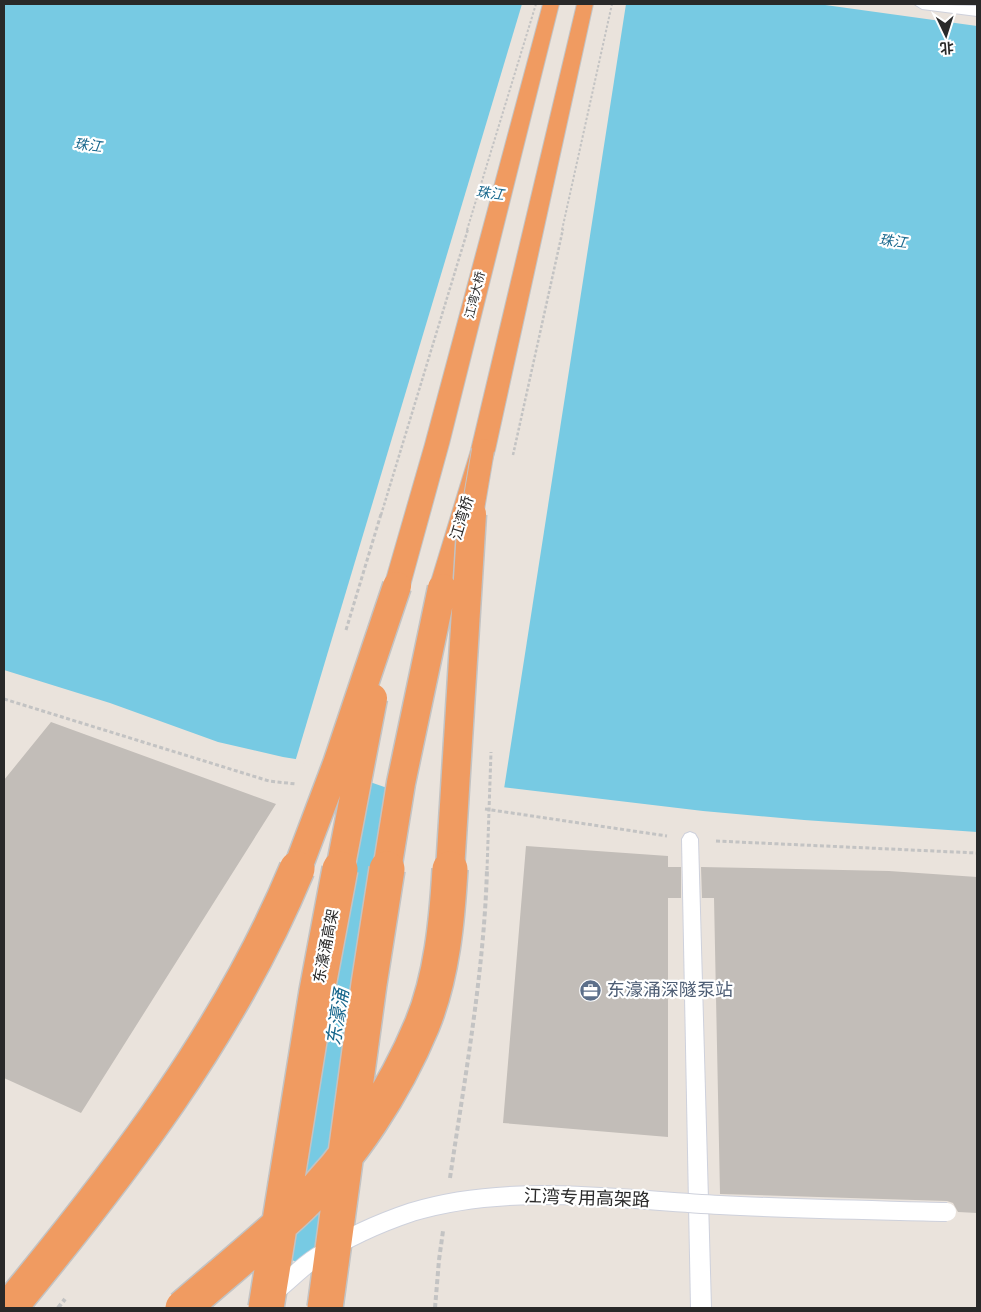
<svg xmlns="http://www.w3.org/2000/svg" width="981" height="1312" viewBox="0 0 981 1312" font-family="Raleway,'Noto Sans SC',sans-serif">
  <rect width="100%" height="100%" fill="#eae3dc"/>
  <!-- water -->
  <path fill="#77cae3" d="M4,4H818L977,26V832L804,820L703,811L376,772L283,757L218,742L110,703L4,670Z"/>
  <!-- pier -->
  <path fill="#eae3dc" d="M522,4H626L504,789L375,775L295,762Z"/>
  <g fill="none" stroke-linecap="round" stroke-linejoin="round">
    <!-- river -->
    <path fill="#77cae3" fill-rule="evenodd" d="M370,782L393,790L403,810L345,1224L333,1253L304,1265L275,1253L263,1224L337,810L347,790Z"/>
  </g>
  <!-- building -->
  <path fill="#c2bdb8" d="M51,722L276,804L81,1113L4,1078V780Z
    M526,846L668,856V867H681V898H668V1137L503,1123Z
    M701,867L889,871L977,877V1213L958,1212L953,1203L947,1201L720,1194L714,898H702Z"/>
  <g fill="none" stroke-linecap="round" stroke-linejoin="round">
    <defs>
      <path id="lane" d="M690,832L695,834L698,839L711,1308H691L682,839L685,834Z"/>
      <path id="secondary" d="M914,4L977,6V16L922,9Z"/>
      <path id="highway" d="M543,4H559L449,444L410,586L406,593L397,596L388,593L384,586L425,444Z
        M577,4H593L495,450L455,588L451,595L442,598L433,595L429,588L471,450Z"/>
    </defs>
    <!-- lane casing -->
    <use href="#lane" stroke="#ced1dc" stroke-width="2"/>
    <!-- secondary casing -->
    <use href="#secondary" stroke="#ced1dc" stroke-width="2"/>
    <!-- highway casing -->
    <use href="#highway" stroke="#c3c3c3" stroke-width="2"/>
    <!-- path-far1 -->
    <path stroke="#c3c3c3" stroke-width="3" stroke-dasharray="4 2.5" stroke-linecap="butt" d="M4,699L269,781L296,784
      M485,809L667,836
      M716,841L977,853"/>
    <!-- path -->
    <path stroke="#c3c3c3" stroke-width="4" stroke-dasharray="5 3" stroke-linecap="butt" d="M58,1308L65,1299
      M435,1308L439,1260"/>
    <!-- lane -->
    <use href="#lane" fill="#fff" fill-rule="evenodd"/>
    <!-- secondary -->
    <use href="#secondary" fill="#fff" fill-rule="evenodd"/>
    <!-- highway -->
    <use href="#highway" fill="#f09b61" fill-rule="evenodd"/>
    <defs>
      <path id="lane-bridge" d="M273,1293C288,1282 301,1267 317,1257C346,1238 379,1223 412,1212C511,1182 620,1200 720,1205C796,1209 871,1210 947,1212"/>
      <path id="highway-bridge-far2" d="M472,515L483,450"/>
      <path id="highway-bridge-far1" d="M297,870L337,764L397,586
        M340,870L373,698
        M387,870L401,783L442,588
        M450,870L472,514"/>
      <path id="highway-bridge" d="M9,1308C121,1172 229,1033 297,869
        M183,1308C222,1274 263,1241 300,1206C351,1158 395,1090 422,1025C442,976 447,921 450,869
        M266,1308L317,991L340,869
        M325,1308L369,984L387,869"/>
    </defs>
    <!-- lane-bridge casing -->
    <use href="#lane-bridge" stroke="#ced1dc" stroke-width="20" stroke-linecap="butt"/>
    <!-- highway-bridge-far2 casing -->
    <use href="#highway-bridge-far2" stroke="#c3c3c3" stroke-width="24" stroke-linecap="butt"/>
    <!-- highway-bridge-far1 casing -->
    <use href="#highway-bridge-far1" stroke="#c3c3c3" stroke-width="31" stroke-linecap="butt"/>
    <!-- highway-bridge casing -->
    <use href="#highway-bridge" stroke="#c3c3c3" stroke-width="38" stroke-linecap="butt"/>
    <!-- path-bridge-far3 -->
    <path stroke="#c3c3c3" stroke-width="2" stroke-dasharray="2.5 2" stroke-linecap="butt" d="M467,230L536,4
      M562,230L612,4"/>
    <!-- path-bridge-far2 -->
    <path stroke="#c3c3c3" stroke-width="2.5" stroke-dasharray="3 2" stroke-linecap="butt" d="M513,455L563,229
      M381,515L468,229"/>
    <!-- path-bridge-far1 -->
    <path stroke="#c3c3c3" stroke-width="3" stroke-dasharray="4 2.5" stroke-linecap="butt" d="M346,630L381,514
      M487,870L491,752"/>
    <!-- path-bridge -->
    <path stroke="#c3c3c3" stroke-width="4" stroke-dasharray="5 3" stroke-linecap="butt" d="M450,1178C465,1076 484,973 487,869
      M439,1260L443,1231"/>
    <!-- lane-bridge -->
    <use href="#lane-bridge" stroke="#fff" stroke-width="18"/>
    <!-- highway-bridge-far2 -->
    <use href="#highway-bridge-far2" stroke="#f09b61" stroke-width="22"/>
    <!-- highway-bridge-far1 -->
    <use href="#highway-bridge-far1" stroke="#f09b61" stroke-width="28"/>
    <!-- highway-bridge -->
    <use href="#highway-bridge" stroke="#f09b61" stroke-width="35"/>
  </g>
  <!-- icons -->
  <defs>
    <symbol id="office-disc" viewBox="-11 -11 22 22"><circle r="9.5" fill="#5c6f8a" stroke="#fff"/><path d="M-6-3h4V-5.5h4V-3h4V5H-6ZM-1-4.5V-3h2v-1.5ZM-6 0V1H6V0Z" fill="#fff"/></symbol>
  </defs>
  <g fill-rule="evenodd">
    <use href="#office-disc" x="578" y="978" width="25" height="25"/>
  </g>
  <g text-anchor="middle" stroke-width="4.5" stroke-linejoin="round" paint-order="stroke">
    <!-- far-street labels -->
    <g font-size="12" fill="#292929" stroke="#fff">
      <text transform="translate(475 295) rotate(-76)" y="4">江湾大桥</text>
    </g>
    <!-- far-water labels -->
    <g font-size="14" font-style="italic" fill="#19688d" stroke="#fff">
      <text transform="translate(88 145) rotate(7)" y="5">珠江</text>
      <text transform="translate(490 193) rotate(7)" y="5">珠江</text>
      <text transform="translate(893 241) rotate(7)" y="5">珠江</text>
    </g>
    <!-- street labels -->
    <g font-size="15" fill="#292929" stroke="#fff">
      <text transform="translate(462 518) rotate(-73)" y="5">江湾桥</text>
      <text transform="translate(326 946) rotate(-79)" y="5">东濠涌高架</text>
    </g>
    <!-- near-service labels -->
    <g font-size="18" fill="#4e5e75" stroke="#fff" text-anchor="start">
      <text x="607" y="996">东濠涌深隧泵站</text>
    </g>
    <!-- near-street labels -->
    <g font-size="18" fill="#292929" stroke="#fff">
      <text transform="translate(587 1198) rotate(2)" y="6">江湾专用高架路</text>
    </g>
    <!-- near-water labels -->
    <g font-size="19" font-style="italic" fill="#19688d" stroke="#fff">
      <text transform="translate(337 1017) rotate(-81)" y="7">东濠涌</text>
    </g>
  </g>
  <!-- border -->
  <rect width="981" height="1312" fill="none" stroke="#292929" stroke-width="10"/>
  <!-- north arrow -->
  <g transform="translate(946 35) rotate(176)" stroke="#ffffff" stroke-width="4" paint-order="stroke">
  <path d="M0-4L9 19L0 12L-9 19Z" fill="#292929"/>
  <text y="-8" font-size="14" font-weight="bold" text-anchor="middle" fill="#292929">北</text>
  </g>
</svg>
